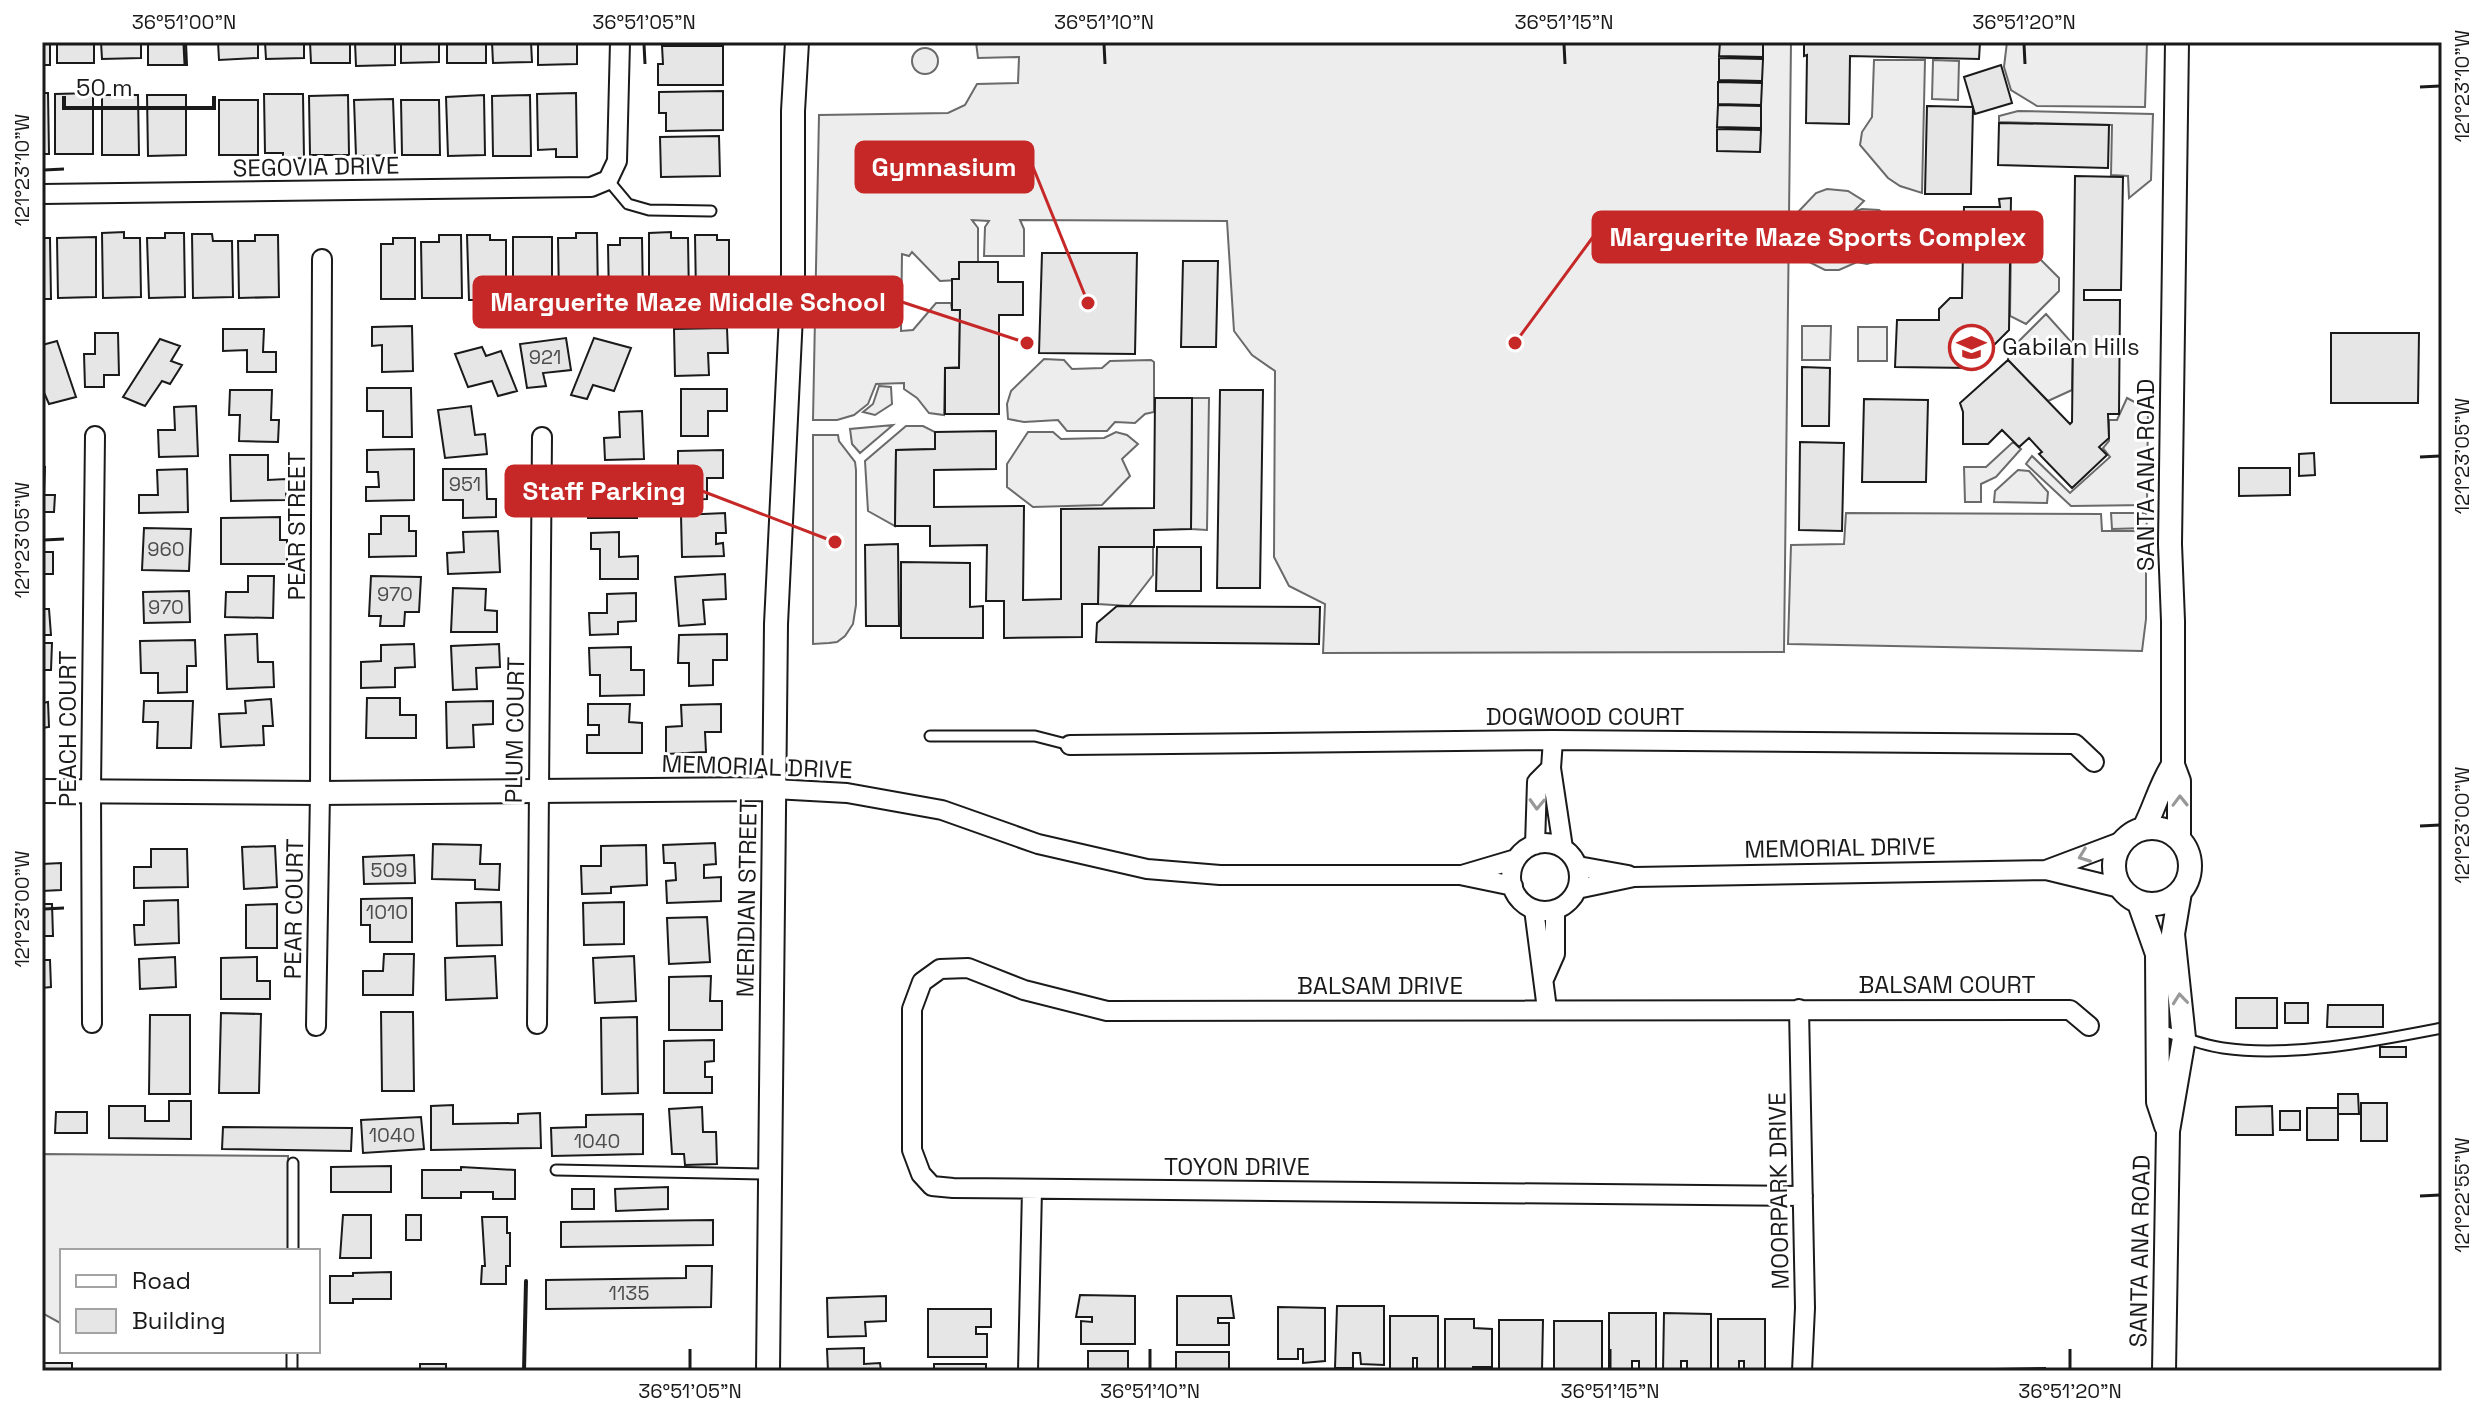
<svg xmlns="http://www.w3.org/2000/svg" width="2484" height="1413" viewBox="0 0 2484 1413" font-family="'Space Grotesk',sans-serif">
  <rect width="100%" height="100%" fill="#fff"/>
  <!-- built -->
  <path fill="#ededed" stroke="#6a6a6a" stroke-width="2" d="M976,42H1791L1784,652L1323,653L1325,604L1289,586L1274,557L1275,371L1252,355L1234,331L1227,221L1020,220L1024,229V256H984L985,227L989,221L972,220L978,228V262H959V280L940,281L912,252L909,256L902,254L901,331L913,330L936,303H951L952,310H960L959,367L945,368L944,415L929,413L917,398L904,389V383L876,384L868,404L854,415L837,420H813L819,115L948,113L965,105L977,84L1018,83L1019,57L978,58Z
    M2007,42H2147L2145,107L2037,106L2011,90L2004,67Z
    M912 61a13 13 0 1 1 26 0a13 13 0 1 1-26 0Z
    M1874,60H1925L1922,193L1900,186L1888,178L1860,145L1862,132L1872,117Z
    M1933,60L1959,61L1958,100L1932,99Z
    M2018,111L2153,114L2151,180L2129,198L2128,176L2111,175L2112,125L1999,122V116Z
    M1827,189L1848,191L1864,201L1853,212L1862,209L1879,210L1892,221L1896,237L1895,246L1884,259L1867,264L1857,262L1839,270H1825L1807,261L1799,253L1794,237L1799,211L1816,193Z
    M2024,243L2059,278V291L2026,324L2010,316L2011,244Z
    M2046,314L2073,344L2072,390L2048,401L2008,360V352Z
    M1802,326H1831L1830,360H1802Z
    M1858,327H1887V361H1858Z
    M1044,359L1064,360L1072,369L1102,368L1110,361L1151,360L1154,362V412L1145,414L1135,423L1115,422L1107,431H1067L1058,420L1024,422L1008,419L1007,404L1011,391Z
    M879,386L891,387L892,404L875,415L863,412L873,404Z
    M1192,398H1209L1207,530L1191,529Z
    M2127,398L2148,409L2147,505L2071,506L2026,464L2032,456L2070,493L2110,457L2103,448L2109,441V420H2117Z
    M893,425L860,453L852,444L850,429Z
    M906,426H923L935,432V449L896,450L895,526L868,511L865,461Z
    M1028,432H1053L1061,439L1104,438L1116,432L1127,435L1138,444L1122,459L1130,476L1102,505L1033,507L1007,487V464Z
    M813,435H838L839,441L855,462L856,470V605L853,624L845,636L837,642L829,643L813,644Z
    M2013,442L2021,449L1996,477L1981,484V502H1965L1964,467H1986Z
    M2018,470L2029,471L2048,492L2047,503L1994,502L1995,491Z
    M1846,513L2101,514L2102,531H2146V619L2142,651L1788,644L1791,545L1844,544Z
    M2111,513H2146L2147,528L2112,529Z
    M1099,547H1153V575L1129,606L1098,604Z
    M42,1154L288,1156L289,1251H62V1324L42,1313Z"/>
  <!-- building -->
  <path fill="#e6e6e6" stroke="#1a1a1a" stroke-width="2" d="M42,42H50V65H42Z
    M57,42H94V63H57Z
    M101,42H141V58L102,59Z
    M148,42H186L187,65H148Z
    M218,42H258V58L219,60Z
    M265,42H304V58L266,59Z
    M310,42H350V63H311Z
    M355,42H395V65L356,66Z
    M401,42H439V62L401,63Z
    M447,42H486V63H447Z
    M492,42H531L532,62L493,63Z
    M538,42H577V64L538,65Z
    M1720,42H1763V57L1719,56Z
    M1804,42H1980L1979,59L1850,56L1849,124L1806,123L1807,55L1804,56Z
    M662,46H723V85H658V64H663Z
    M1719,58L1763,59L1762,81L1719,80Z
    M2001,65L2012,103L1975,114L1964,77Z
    M1718,82L1762,83L1761,105L1718,104Z
    M723,91V130L666,131V113H659V92Z
    M42,93H48L49,154H42Z
    M93,93V154H55V94Z
    M576,93L577,157H556V149L538,150L537,94Z
    M264,94H303L304,158L283,159V153H265Z
    M102,95H138L139,155H102Z
    M147,95H186V155L148,156Z
    M348,95L349,155H310L309,96Z
    M484,95L485,155L448,156L446,97Z
    M530,95L531,156H493L492,96Z
    M393,99L395,155L356,156L354,100Z
    M219,100H258V155H219Z
    M401,100H439L440,155H402Z
    M1718,105L1761,106V128L1717,127Z
    M1927,106L1973,107L1971,194H1925Z
    M1999,123L2109,125L2108,168L1998,165Z
    M1717,129L1761,130L1760,152L1717,151Z
    M719,136L720,176L661,177L660,137Z
    M2075,176L2123,177L2121,290H2084V300H2120L2119,414H2108L2109,438L2099,447L2107,455L2072,488L2039,454L2042,452L2029,438L2019,447L2002,430L1988,444H1963V412L1960,403L2008,360L2070,424L2072,422Z
    M2011,198L2009,330L1971,368L1895,367L1897,320H1939V309L1950,298H1962L1964,207H2000L1999,199Z
    M124,232V238H140L141,297L103,298L102,233Z
    M671,232V238H688L689,298H649V233Z
    M165,233H184L185,297L149,298L147,238H165Z
    M576,233H597L598,298H559L558,238H576Z
    M192,234H212L213,241H232L233,297L193,298Z
    M255,235H278L279,297L239,298L238,241H255Z
    M439,235H461L462,298H422L421,242H439Z
    M467,235H490V240H506V300H469Z
    M695,235H717V240H729V295H696Z
    M96,237V297L58,298L57,238Z
    M513,237H552V298H513Z
    M42,238H50L51,299H42Z
    M393,238H415V299H381V244H393Z
    M620,238H642L643,299L609,300L608,245H620Z
    M1042,253H1137L1135,354L1039,353Z
    M1183,261H1218L1216,347H1181Z
    M959,262H998V282H1023V315H999V414H945V368H959L960,310H952V279H959Z
    M412,326L413,371L382,372V345L372,346V327Z
    M727,328L728,353H708L709,375L675,376L674,329Z
    M223,329H264L263,352H276V372H247V350L223,351Z
    M95,333H118L119,375H104V387H85L84,354H95Z
    M2331,333H2419L2418,403H2331Z
    M566,338L571,370L543,373L546,386L527,388L520,344Z
    M594,338L631,348L614,391L593,385L587,399L571,395Z
    M160,339L180,346L171,361L182,365L170,384L162,381L145,406L123,397Z
    M57,341L76,397L49,404L42,388V345Z
    M482,347L486,356L501,351L517,391L498,396L492,381L468,387L455,354Z
    M1802,367L1830,368L1829,426H1802Z
    M367,388H411L412,437H383V411H367Z
    M681,389H727V411H708V436H681Z
    M230,390H272L271,420H279L278,442L239,441L240,415H229Z
    M1220,390H1263L1260,588H1217Z
    M1155,398H1192L1191,529L1154,530V547H1099L1098,604H1082V637L1004,638V601H986L987,545L930,546V526H895L896,450L935,449V432L996,431V469L934,470V507L1024,506L1023,600L1061,599V509L1154,508Z
    M1864,399L1928,400L1926,482H1862Z
    M196,406L198,456L159,457L158,430H175L174,407Z
    M471,406L475,435L485,434L487,454L445,458L438,410Z
    M642,411L644,459L605,460L604,438L620,437L619,412Z
    M1800,442L1844,443L1842,531L1799,530Z
    M414,449V500L366,501V487H379L378,472H367V450Z
    M723,450V478H707V499L678,500V451Z
    M2314,453L2315,475L2299,476V454Z
    M230,455H268V480L286,479V500L231,501Z
    M42,467H45L44,495H55L54,512H42Z
    M2239,468H2290V495L2239,496Z
    M187,469L188,512L139,513V495H158L157,470Z
    M443,469H486L487,499H496V517L463,518V500H443Z
    M637,473V518H588V492H598V474Z
    M725,513L726,533H716V544L723,543L724,556L682,557L681,515Z
    M381,516H409V531H416V556L369,557V534H381Z
    M280,517V540H287V564H221V518Z
    M42,528V552H53V574H42Z
    M144,528L191,529L189,571L142,570Z
    M498,531L500,572L448,574L447,553L464,552L463,532Z
    M619,532V557L638,556V579H600V549H591V533Z
    M898,544L899,626H866L865,545Z
    M1157,547H1201V591H1156Z
    M901,562L970,563V607L983,606V638H901Z
    M725,574L726,599L703,600L705,624L679,626L675,577Z
    M248,576H274L273,618L225,617L226,592H248Z
    M371,576L421,577L419,612H405L404,626H380L381,616H369Z
    M453,588L486,589L485,610L497,611V632H451Z
    M189,591L190,622L144,623L143,592Z
    M636,593V621L618,622V634L590,635L589,613H607V594Z
    M1117,606L1320,607L1319,644L1096,642L1097,623Z
    M42,609H49L51,635H42Z
    M257,634L258,662H273L274,687L227,689L225,635Z
    M727,634V660H713V685L689,686V663H678L679,635Z
    M195,640L196,666H187V692L158,693V673H141L140,641Z
    M42,643H52L51,670H42Z
    M414,644L415,667L395,668V687L361,688V662L381,661V645Z
    M499,644L500,667L476,668L477,689L453,690L451,646Z
    M631,647V670H644V695L600,696V675H590L589,648Z
    M367,698H400V715H416V738H366Z
    M271,699L273,726H263L264,745L221,747L219,714L246,713L245,701Z
    M144,701H193L191,748H157L158,722H143Z
    M493,701V724L473,725L474,747L447,748L446,702Z
    M48,702L49,727L42,728V703Z
    M588,704H630L629,722L642,723V753H587V735H599V725H588Z
    M721,704V732H705L706,752L666,754V727L682,726L681,705Z
    M715,843L716,864L704,865V878L721,877V901L667,903L666,881L676,880L675,863H664L663,845Z
    M433,844L481,845L480,864H500L499,890L475,889V880L432,879Z
    M646,845L647,885L611,887V893L582,894L581,866H601V846Z
    M275,846L277,887L244,889L242,847Z
    M151,849H187L188,887L134,888V867H151Z
    M414,855L415,883L364,884L363,857Z
    M61,863V890L42,891V864Z
    M412,898V942H370V925H361V899Z
    M178,900L179,943L135,945L134,925H144V901Z
    M501,902L502,945L457,946L456,903Z
    M624,902V944L584,945L583,903Z
    M42,904H52L53,936H42Z
    M277,904V948H246V905Z
    M707,917L710,962L669,964L667,918Z
    M384,954H414L413,995H363V971H383Z
    M495,956L497,998L446,1000L445,958Z
    M634,956L636,1001L595,1003L593,958Z
    M175,957L176,987L140,989L139,959Z
    M257,957V981H270V999H221V958Z
    M42,960H50L51,987L42,988Z
    M711,976L710,1001H722V1030H669V977Z
    M2236,998H2277V1028H2236Z
    M2285,1003H2308V1023H2285Z
    M2328,1005H2383V1027H2327Z
    M381,1012H413L414,1091H382Z
    M221,1013L261,1014L259,1093H219Z
    M150,1015H190V1094H149Z
    M637,1017L638,1093L602,1094L601,1018Z
    M714,1040V1061L705,1062V1077H712V1093H664V1041Z
    M2380,1047H2406V1057H2380Z
    M2338,1094H2358L2359,1114H2338Z
    M169,1101H191V1139L109,1138V1106H145V1121H169Z
    M2361,1103H2387V1141H2361Z
    M453,1105V1124L518,1123V1114L540,1113L541,1148L431,1150V1106Z
    M2272,1106L2273,1135H2236V1107Z
    M702,1107L703,1132H716L717,1164L685,1165L684,1154H672L669,1109Z
    M2307,1108H2338V1140H2307Z
    M2280,1111H2300V1130H2280Z
    M56,1112H87V1133H55Z
    M643,1114V1154L552,1156L551,1128L586,1127V1115Z
    M421,1117L424,1149L363,1153L361,1120Z
    M223,1127L352,1128L351,1151L222,1149Z
    M391,1166V1192H331V1167Z
    M461,1167L515,1170V1199H493V1192H461V1198H422V1170H461Z
    M668,1187V1209L616,1211L615,1189Z
    M572,1189H594V1209H572Z
    M343,1215H371V1258H340Z
    M406,1215H421V1240H406Z
    M482,1217H507V1233H510V1266H506V1284H481L482,1266H485Z
    M713,1220V1245L561,1247V1222Z
    M686,1266H712L711,1307L546,1309V1280L686,1278Z
    M391,1272V1299H353V1303H330V1276H353V1273Z
    M1080,1295L1135,1296V1344H1081V1321L1092,1322V1317H1076Z
    M886,1296V1321L865,1322L866,1336L828,1337L827,1298Z
    M1177,1296H1231L1234,1318H1218V1323H1229V1345H1177Z
    M1337,1306H1384V1365L1361,1364L1360,1353H1353V1368H1335Z
    M1278,1307L1325,1308V1361L1303,1363V1349H1298V1359H1278Z
    M928,1309H991V1327H976V1334H987V1357H928Z
    M1609,1313H1656V1371H1639V1361H1632V1371H1609Z
    M1664,1313L1711,1314V1371H1687V1361H1681V1371H1663Z
    M1390,1316H1438V1370H1417V1358H1413V1371H1390Z
    M1445,1319H1474V1328L1492,1329V1367H1473V1371H1445Z
    M1718,1319H1765V1371H1744V1361H1739V1371H1718Z
    M1499,1320H1543L1542,1371H1499Z
    M1554,1321H1602V1371H1554Z
    M864,1348V1364L880,1363L881,1371H828L827,1349Z
    M1088,1351H1128V1371H1077L1088,1370Z
    M1176,1352H1229V1371H1176Z
    M42,1363H72V1371H42Z
    M420,1364H446V1371H420Z
    M934,1364H986V1371H934Z
    M2045,1368V1371H1996V1369Z"/>
  <g fill="none" stroke-linecap="round" stroke-linejoin="round">
    <defs>
      <path id="service" d="M608,180L628,204L649,210L711,211
        M930,736H1035L1070,745
        M2158,1029C2179,1036 2201,1045 2223,1048C2291,1058 2375,1041 2442,1028
        M293,1163V1251
        M556,1170L769,1174
        M292,1351V1371"/>
      <path id="minor" d="M42,194L591,187L608,180L617,161L620,42
        M1553,740L1551,768L1563,848
        M1070,745L1553,740L2075,744L2094,762
        M774,789L847,793L942,810L1038,844L1147,869L1220,875H1460L1513,886
        M1511 877a34 34 0 1 1 68 0a34 34 0 1 1-68 0Z
        M1535,845L1537,782L1551,768
        M1578,866L1628,875
        M2046,870L2123,841
        M1462,875L1516,859
        M1577,889L1634,877L2046,870L2120,888
        M1534,909L1547,1009
        M1544,979L1555,954V910
        M1799,1009L1805,1308L1802,1371
        M92,1023L91,790L95,436
        M537,1024L542,437
        M316,1026L320,793L322,259
        M1803,1196L953,1188L932,1186L921,1174L912,1150V1009L922,982L940,969L968,968L1024,990L1107,1011L2070,1010L2089,1026
        M1028,1371L1032,1189"/>
      <path id="tertiary" d="M2177,42L2170,544L2173,621V765L2179,781V839
        M42,791L320,793L774,789
        M2114 866a38 38 0 1 1 76 0a38 38 0 1 1-76 0Z
        M2144,828C2155,807 2160,785 2173,765
        M2139,903L2157,954L2158,1102L2166,1126
        M768,1371L776,624L793,274V111L797,42
        M2164,1371L2168,1131L2184,1038L2173,934L2180,892"/>
    </defs>
    <!-- service casing -->
    <use href="#service" stroke="#1a1a1a" stroke-width="13"/>
    <!-- minor casing -->
    <use href="#minor" stroke="#1a1a1a" stroke-width="22"/>
    <!-- tertiary casing -->
    <use href="#tertiary" stroke="#1a1a1a" stroke-width="26"/>
    <!-- service -->
    <use href="#service" stroke="#fff" stroke-width="9"/>
    <!-- minor -->
    <use href="#minor" stroke="#fff" stroke-width="18"/>
    <!-- tertiary -->
    <use href="#tertiary" stroke="#fff" stroke-width="22"/>
    <!-- wall -->
    <path stroke="#1a1a1a" stroke-width="4" d="M524,1371L526,1281"/>
  </g>
  <!-- one-way arrows -->
  <defs><path id="oneway-chevron" d="M-2-3.5L2.5 0L-2 3.5" fill="none" stroke-width="1.6" stroke-linecap="round" stroke-linejoin="round" transform="scale(2)"/></defs>
  <g stroke="#989898">
    <use href="#oneway-chevron" transform="translate(2180 801) rotate(-91)"/>
    <use href="#oneway-chevron" transform="translate(1537 804) rotate(92)"/>
    <use href="#oneway-chevron" transform="translate(2084 856) rotate(159)"/>
    <use href="#oneway-chevron" transform="translate(2180 999) rotate(-96)"/>
  </g>
  <!-- ticks -->
  <path fill="none" stroke="#1a1a1a" stroke-width="3" d="M184,44L185,64M644,44L645,64M1104,44L1105,64M1564,44L1565,64M2024,44L2025,64M2420,87L2440,86M44,170L64,169M2420,457L2440,456M44,540L64,539M2420,826L2440,825M44,909L64,908M2420,1196L2440,1195M690,1349V1369M1150,1349V1369M1610,1349V1369M2070,1349V1369"/>
  <!-- icons -->
  <defs>
    <symbol id="school-ring" viewBox="-11 -11 22 22"><circle r="9.5" fill="#fff" stroke="#c62828" stroke-width="1.5"/><path d="M0-5L7-2L0 1L-7-2ZM-4 1L0 2.5L4 1V4Q0 6-4 4Z" fill="#c62828"/></symbol>
  </defs>
  <g fill-rule="evenodd">
    <use href="#school-ring" x="1946" y="322" width="51" height="51"/>
  </g>
  <g text-anchor="middle" stroke-width="6" stroke-linejoin="round" paint-order="stroke">
    <!-- number labels -->
    <g font-size="20" fill="#4d4d4d">
      <text x="545" y="364">921</text>
      <text x="465" y="491">951</text>
      <text x="166" y="556">960</text>
      <text x="395" y="601">970</text>
      <text x="166" y="614">970</text>
      <text x="389" y="877">509</text>
      <text x="387" y="919">1010</text>
      <text x="392" y="1142">1040</text>
      <text x="597" y="1148">1040</text>
      <text x="629" y="1300">1135</text>
    </g>
    <!-- street labels -->
    <g font-size="24" fill="#1a1a1a" stroke="#fff">
      <text transform="translate(316 167) rotate(-1)" y="8">SEGOVIA DRIVE</text>
      <text transform="translate(2146 475) rotate(-90)" y="8">SANTA ANA ROAD</text>
      <text transform="translate(297 526) rotate(-90)" y="8">PEAR STREET</text>
      <text x="1585" y="725">DOGWOOD COURT</text>
      <text transform="translate(68 729) rotate(-90)" y="8">PEACH COURT</text>
      <text transform="translate(515 730) rotate(-89)" y="8">PLUM COURT</text>
      <text transform="translate(757 767) rotate(2)" y="8">MEMORIAL DRIVE</text>
      <text transform="translate(1840 848) rotate(-1)" y="8">MEMORIAL DRIVE</text>
      <text transform="translate(747 898) rotate(-89)" y="8">MERIDIAN STREET</text>
      <text transform="translate(294 909) rotate(-89)" y="8">PEAR COURT</text>
      <text x="1947" y="993">BALSAM COURT</text>
      <text x="1380" y="994">BALSAM DRIVE</text>
      <text x="1237" y="1175">TOYON DRIVE</text>
      <text transform="translate(1779 1191) rotate(-91)" y="8">MOORPARK DRIVE</text>
      <text transform="translate(2140 1251) rotate(-89)" y="8">SANTA ANA ROAD</text>
    </g>
    <!-- poi labels -->
    <g font-size="24" fill="#1a1a1a" stroke="#fff" text-anchor="start">
      <text x="2002" y="355">Gabilan Hills</text>
    </g>
  </g>
  <!-- callouts -->
  <path fill="none" stroke="#c62828" stroke-width="3" d="M1088 303L1033 167M1515 343L1593 237M1027 343L902 302M835 542L702 491"/>
  <g fill="#c62828" stroke="#fff" stroke-width="3">
    <circle cx="1088" cy="303" r="8"/>
    <circle cx="1515" cy="343" r="8"/>
    <circle cx="1027" cy="343" r="8"/>
    <circle cx="835" cy="542" r="8"/>
  </g>
  <g fill="#c62828" stroke="#c62828" stroke-width="3">
    <rect x="856" y="142" width="177" height="50" rx="8"/>
    <rect x="1593" y="212" width="449" height="50" rx="8"/>
    <rect x="474" y="277" width="428" height="50" rx="8"/>
    <rect x="506" y="466" width="196" height="50" rx="8"/>
  </g>
  <g font-size="26" text-anchor="middle" font-weight="bold" fill="#fff">
    <text x="944" y="176">Gymnasium</text>
    <text x="1818" y="246">Marguerite Maze Sports Complex</text>
    <text x="688" y="311">Marguerite Maze Middle School</text>
    <text x="604" y="500">Staff Parking</text>
  </g>
  <!-- border -->
  <rect width="2484" height="1413" fill="none" stroke="#ffffff" stroke-width="88"/>
  <!-- legend -->
  <rect x="60" y="1249" width="260" height="104" fill="#ffffff" stroke="#a3a3a3" stroke-width="2"/>
  <rect x="76" y="1275" width="40" height="12" fill="#ffffff" stroke="#a3a3a3" stroke-width="2"/>
  <text x="132" y="1289" font-size="24" fill="#1a1a1a">Road</text>
  <rect x="76" y="1309" width="40" height="24" fill="#e6e6e6" stroke="#a3a3a3" stroke-width="2"/>
  <text x="132" y="1329" font-size="24" fill="#1a1a1a">Building</text>
  <!-- scale -->
  <path d="M64 96v12h150v-12" fill="none" stroke="#1a1a1a" stroke-width="4"/>
  <text x="76" y="96" font-size="24" fill="#1a1a1a" stroke="#ffffff" stroke-width="6" paint-order="stroke">50 m</text>
  <rect x="44" y="44" width="2396" height="1325" fill="none" stroke="#1a1a1a" stroke-width="3"/>
  <g font-size="20" text-anchor="middle" fill="#1a1a1a">
    <text x="184" y="29">36°51'00"N</text>
    <text x="644" y="29">36°51'05"N</text>
    <text x="1104" y="29">36°51'10"N</text>
    <text x="1564" y="29">36°51'15"N</text>
    <text x="2024" y="29">36°51'20"N</text>
    <text transform="translate(2462 86) rotate(-90)" y="7">121°23'10"W</text>
    <text transform="translate(22 170) rotate(-90)" y="7">121°23'10"W</text>
    <text transform="translate(2462 456) rotate(-90)" y="7">121°23'05"W</text>
    <text transform="translate(22 540) rotate(-90)" y="7">121°23'05"W</text>
    <text transform="translate(2462 825) rotate(-90)" y="7">121°23'00"W</text>
    <text transform="translate(22 909) rotate(-90)" y="7">121°23'00"W</text>
    <text transform="translate(2462 1195) rotate(-90)" y="7">121°22'55"W</text>
    <text x="690" y="1398">36°51'05"N</text>
    <text x="1150" y="1398">36°51'10"N</text>
    <text x="1610" y="1398">36°51'15"N</text>
    <text x="2070" y="1398">36°51'20"N</text>
  </g>
</svg>
